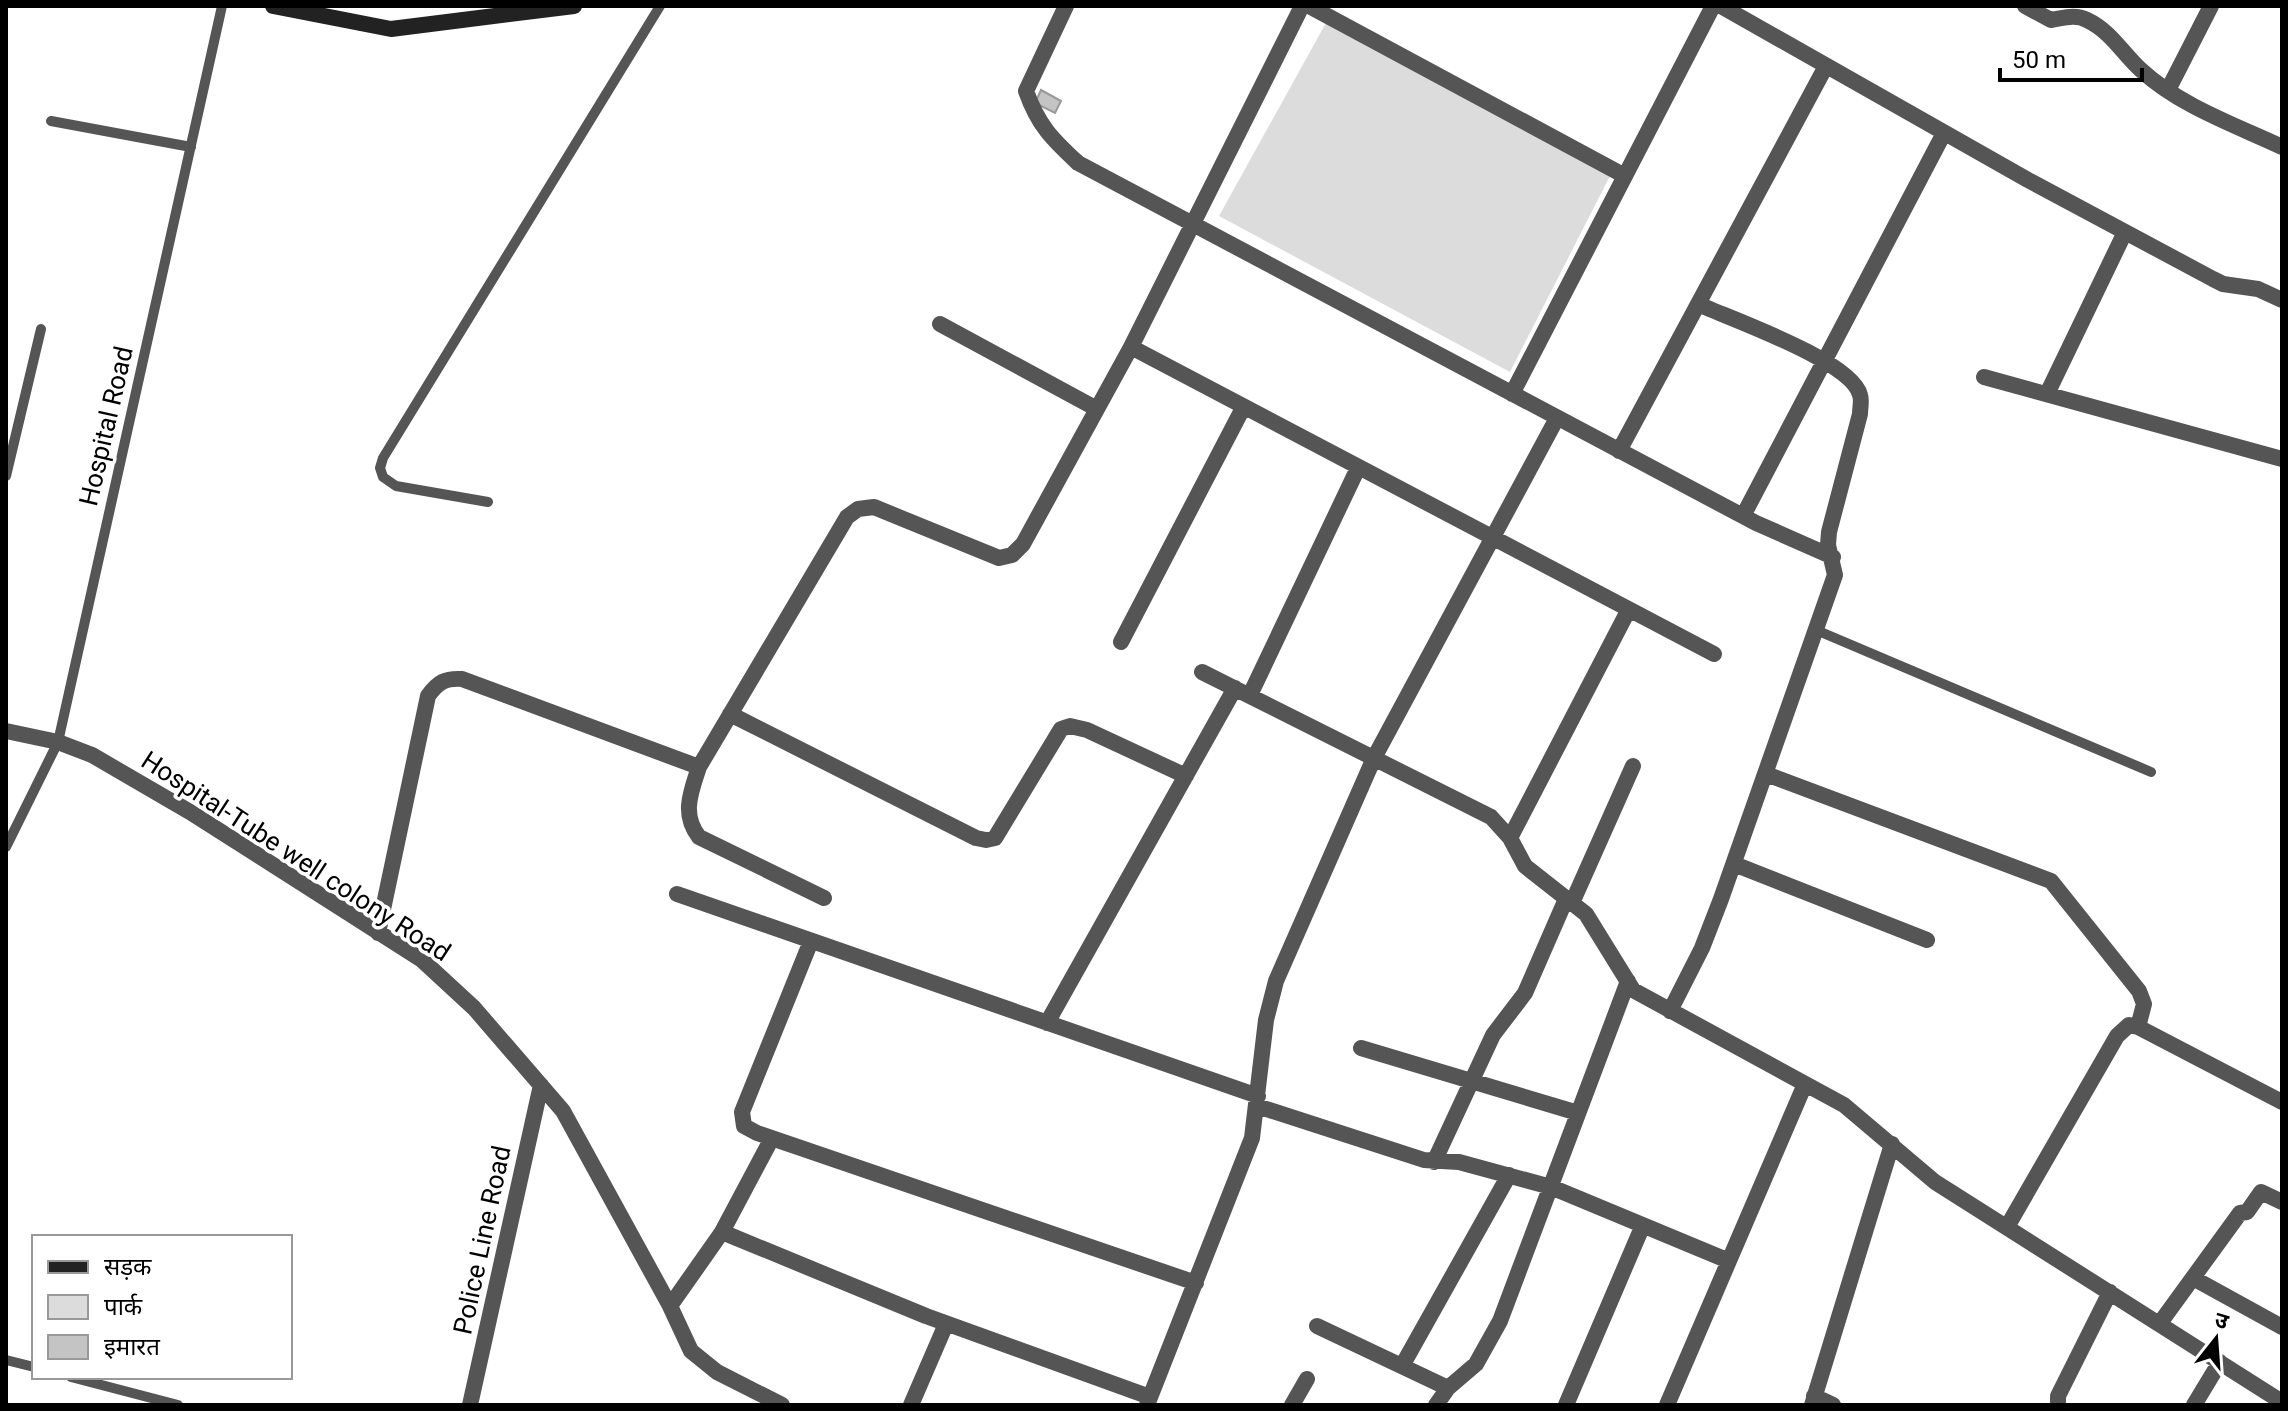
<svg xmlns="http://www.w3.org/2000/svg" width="2288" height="1411" viewBox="0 0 2288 1411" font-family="Roboto,'Noto Sans Devanagari',sans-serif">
  <rect width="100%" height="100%" fill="#fff"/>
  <!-- green -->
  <path fill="#dcdcdc" d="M1327,21L1612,172L1510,372L1219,216Z"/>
  <!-- building -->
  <path fill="#c4c4c4" stroke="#999" stroke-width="2" d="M1041,90L1061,101L1055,113L1035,103Z"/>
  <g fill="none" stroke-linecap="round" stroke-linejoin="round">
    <!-- service -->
    <path stroke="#555" stroke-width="10" d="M51,121L191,147
      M6,476L41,329
      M488,502L396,486L383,477L380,468L383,458L660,6
      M1816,630L2151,772
      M6,847L58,742L222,6
      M6,1360L34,1367
      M71,1377L178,1405"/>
    <!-- minor -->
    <path stroke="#555" stroke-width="16" d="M1066,6L1026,91C1038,125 1052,139 1078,163L1756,523L1833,557
      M1309,6L1625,176
      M1721,6L2028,180L2213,279L2223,284L2258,289L2282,300
      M2025,6L2051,20C2064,18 2075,14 2087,20C2112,32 2122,53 2141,70C2180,106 2235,125 2282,147
      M2168,90L2211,6
      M940,324L1097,409
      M1131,347L1714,654
      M1984,377L2282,459
      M1512,394L1713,6
      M2047,394L2125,232
      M1619,451L1826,66
      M1743,516L1944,133
      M1121,642L1243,408
      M1202,672L1491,817L1510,838L1525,866L1586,914L1633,990L1844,1105L1935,1182L2282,1402
      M1250,695L1358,468
      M730,714L976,838L986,840L995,838L1061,729L1070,726L1087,730L1186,776
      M6,731L58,742L92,755L190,812L422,960L474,1008L563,1111L670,1306L691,1351L717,1372L782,1405
      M1766,774L2051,881L2139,991L2144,1004L2138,1027
      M1510,838L1628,611
      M1734,864L1927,940
      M677,894L1258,1096
      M824,898L699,837C681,814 691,792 699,767L847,517L858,509L874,507L999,558L1012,555L1023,544L1131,347L1302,6
      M1572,903L1633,766
      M378,933L428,696C438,682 445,678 462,679L699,767
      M811,941L742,1112L744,1126L757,1133L1196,1283
      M1670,1011L1702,948L1721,899L1835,575L1828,545L1829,532L1860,414C1860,408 1862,400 1860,395C1852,361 1731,319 1698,304
      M1047,1023L1235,688
      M1361,1048L1578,1113
      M1257,1106L1424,1160L1459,1162L1551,1187L1729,1261
      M1434,1162L1493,1035L1525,993L1566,899
      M2007,1227L2117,1036L2129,1025L2138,1027L2282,1102
      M722,1232L926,1316L1150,1397
      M2193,1278L2282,1327
      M670,1306L722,1232L772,1138
      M2160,1323L2240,1213L2247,1212L2261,1192L2282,1202
      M1317,1326L1448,1388
      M1402,1366L1509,1175
      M1814,1396L1833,1405
      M470,1405L541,1085
      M911,1405L946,1324
      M1147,1405L1252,1138L1266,1020L1276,981L1374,758L1557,418
      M1292,1405L1307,1379
      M1436,1405L1448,1388L1476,1364L1500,1321L1628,981
      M1566,1405L1643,1225
      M1667,1405L1805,1084
      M1812,1405L1892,1144
      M2058,1405V1396L2110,1292
      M2194,1405L2220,1362"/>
    <!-- secondary -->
    <path stroke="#222" stroke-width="16" d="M273,6L391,29L574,6"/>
  </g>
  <g text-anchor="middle" stroke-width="7" stroke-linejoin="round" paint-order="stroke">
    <!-- street labels -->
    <g font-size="26" fill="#000" stroke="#fff">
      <text transform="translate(106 426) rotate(-77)" y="9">Hospital Road</text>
      <text transform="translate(296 856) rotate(33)" y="9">Hospital-Tube well colony Road</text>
      <text transform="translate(482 1240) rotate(-78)" y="9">Police Line Road</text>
    </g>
  </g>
  <!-- border -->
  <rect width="2288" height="1411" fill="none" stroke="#000000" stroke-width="16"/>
  <!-- legend -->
  <rect x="32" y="1235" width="260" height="144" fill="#ffffff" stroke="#999999" stroke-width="2"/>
  <rect x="48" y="1261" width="40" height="12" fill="#222222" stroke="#999999" stroke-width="2"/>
  <text x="104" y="1275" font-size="24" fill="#000000">सड़क</text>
  <rect x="48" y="1295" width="40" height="24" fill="#dcdcdc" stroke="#999999" stroke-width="2"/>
  <text x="104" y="1315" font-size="24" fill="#000000">पार्क</text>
  <rect x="48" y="1335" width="40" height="24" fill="#c4c4c4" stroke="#999999" stroke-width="2"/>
  <text x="104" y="1355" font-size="24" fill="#000000">इमारत</text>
  <!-- north arrow -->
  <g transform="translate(2216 1339) rotate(17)" stroke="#ffffff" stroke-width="6" paint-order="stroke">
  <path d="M0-6L14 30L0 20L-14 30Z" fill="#000000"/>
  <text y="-12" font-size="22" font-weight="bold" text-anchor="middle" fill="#000000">उ</text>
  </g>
  <!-- scale -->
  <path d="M2000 68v12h142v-12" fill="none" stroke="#000000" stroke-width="4"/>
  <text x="2012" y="68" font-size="24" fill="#000000" stroke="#ffffff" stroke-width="6" paint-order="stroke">50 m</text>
</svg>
